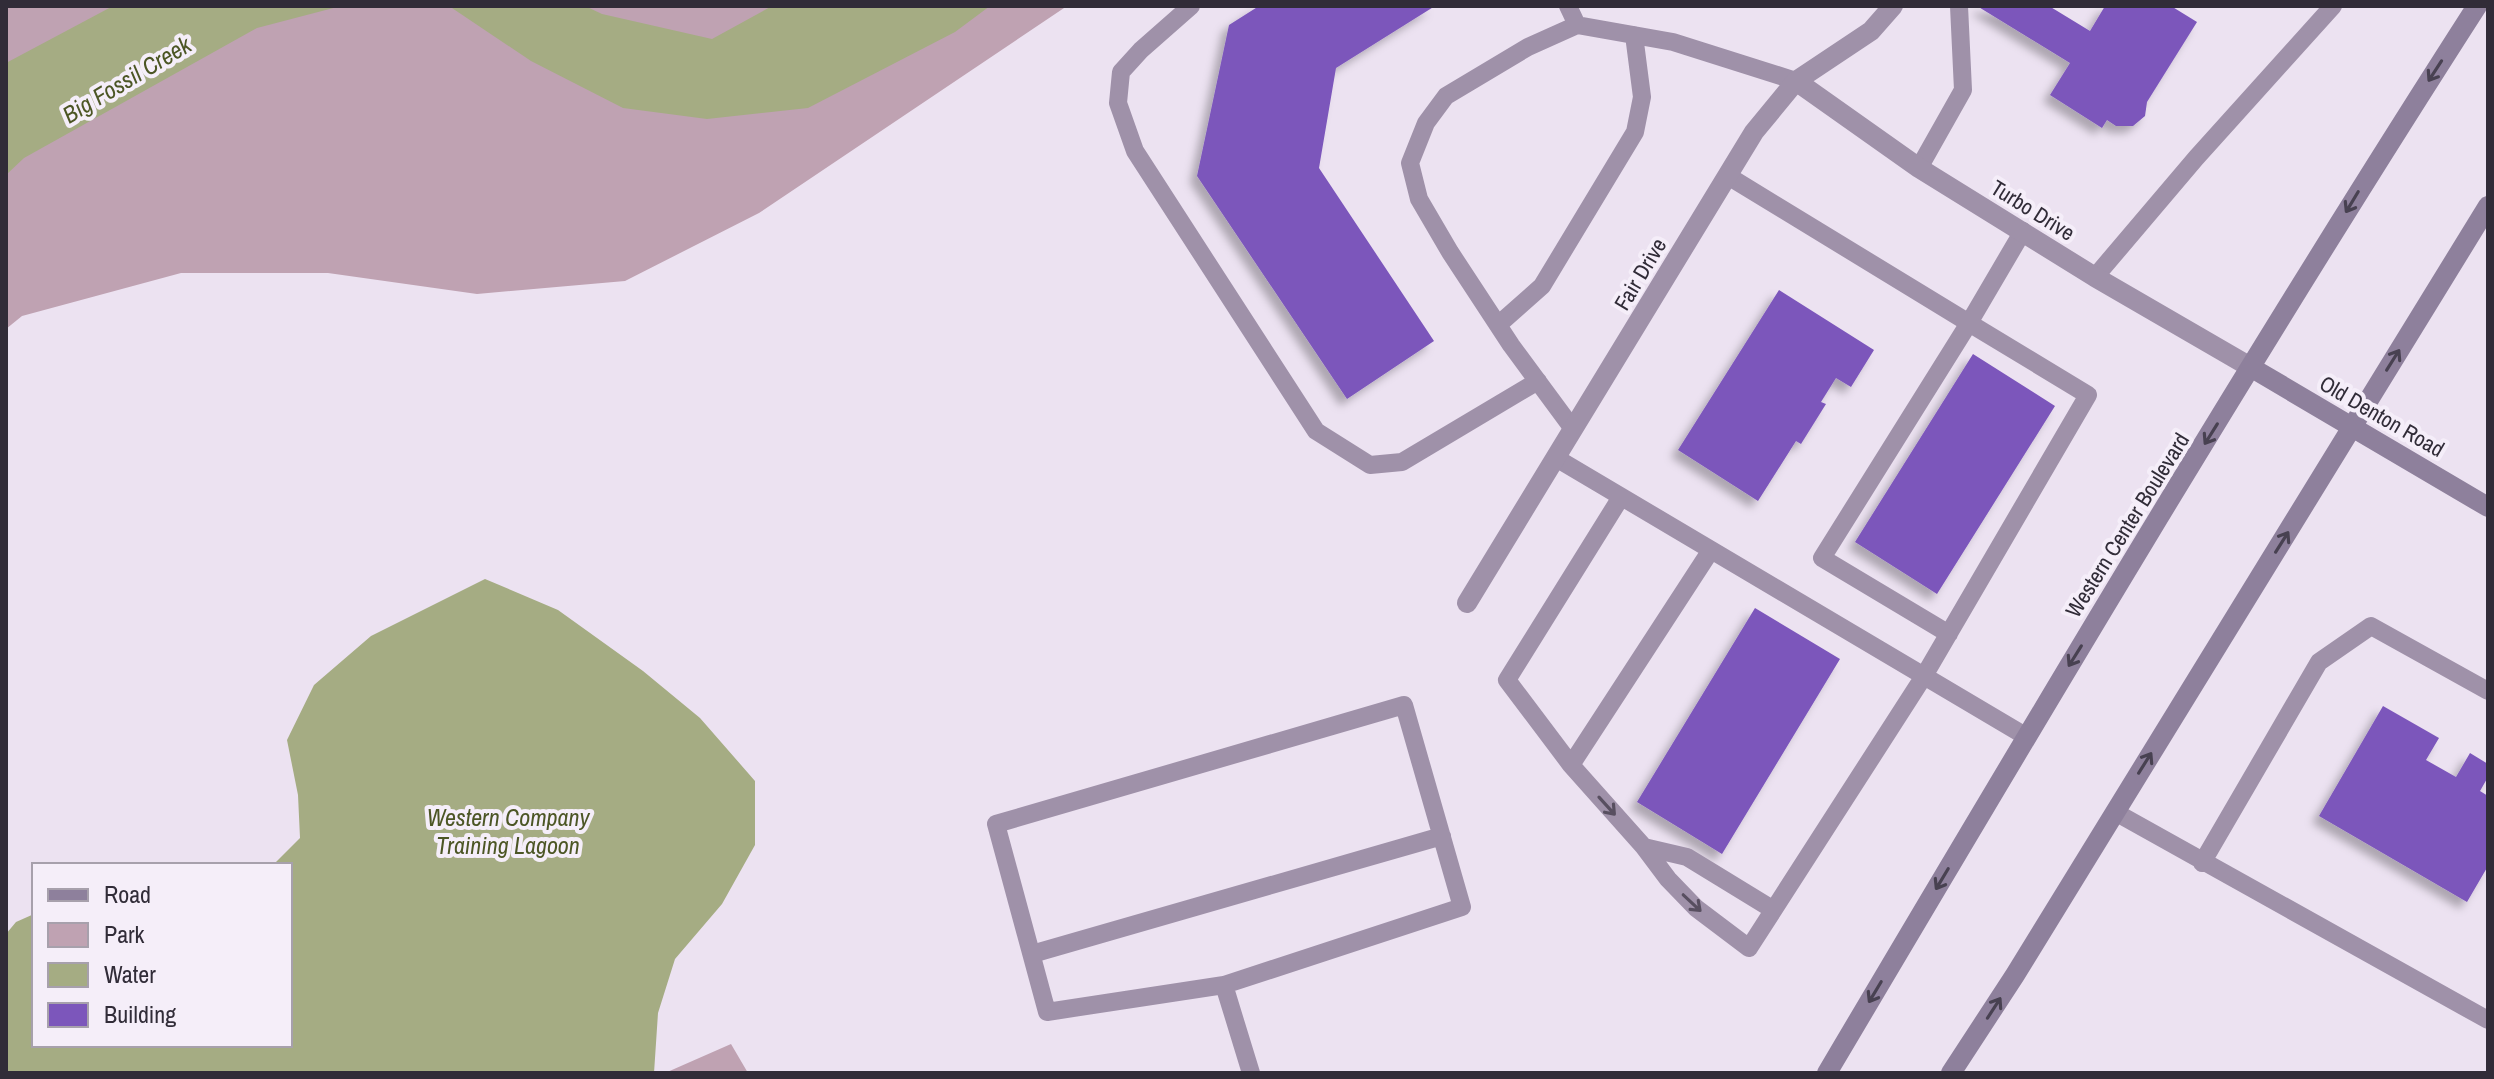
<svg xmlns="http://www.w3.org/2000/svg" width="2494" height="1079" viewBox="0 0 2494 1079" font-family="'Archivo Narrow',sans-serif">
  <defs>
    <filter id="shadow"><feDropShadow dx="-7" dy="7" stdDeviation="4" flood-color="#0004"/></filter>
  </defs>
  <rect width="100%" height="100%" fill="#ece2f1"/>
  <!-- green -->
  <path fill="#bfa2b2" d="M6,6H1067L759,213L625,281L477,294L328,273H181L22,316L6,329Z
    M731,1044L748,1073H665Z"/>
  <!-- water -->
  <path fill="#a5ac83" d="M113,6H341L257,28L24,158L6,175V63Z
    M449,6H585L602,14L712,39L772,6H990L955,32L808,108L707,119L623,108L531,61Z
    M485,579L558,610L643,671L700,718L755,781V845L722,904L675,959L658,1013L654,1073H6V934L16,922L34,914V1045H290V865H273L300,838L298,795L287,740L314,685L371,636Z"/>
  <!-- building -->
  <path fill="#7c56bb" filter="url(#shadow)" d="M1259,6H1435L1336,68L1319,168L1434,341L1347,399L1197,176L1229,25Z
    M1977,6H2049L2090,31L2105,6H2171L2197,22L2147,102L2145,116L2133,126H2116L2107,120L2102,128L2050,95L2070,63Z
    M1779,290L1874,350L1851,387L1836,378L1821,402L1826,404L1801,444L1796,441L1758,501L1678,450Z
    M1973,354L2055,406L1937,594L1855,542Z
    M1755,608L1840,659L1722,854L1637,802Z
    M2383,706L2439,738L2426,760L2456,777L2470,753L2488,764V777L2480,791L2488,796V866L2467,902L2319,816Z"/>
  <g fill="none" stroke-linecap="round" stroke-linejoin="round">
    <!-- lane -->
    <path stroke="#9f91a9" stroke-width="18" d="M1191,6L1141,50L1121,72L1118,103L1135,151L1316,431L1370,465L1402,462L1538,381
      M1568,6L1577,25
      M1919,168L1963,90L1959,6
      M1728,176L1969,323L1822,558L1949,634
      M2095,277L2196,158L2333,6
      M1498,325L1542,286L1635,132L1642,97L1634,35
      M1573,429L1511,345L1450,252L1419,199L1410,163L1426,123L1446,96L1528,47L1577,25L1673,42L1796,81
      M1556,458L2027,737
      M1621,497L1507,680L1571,765L1711,550
      M1404,705L1462,907L1224,985L1047,1012L996,824Z
      M1571,765L1644,847L1668,879L1696,908L1749,948L1924,676L2088,395L1969,323L2023,231
      M2115,812L2488,1020
      M1644,847L1687,857L1772,909
      M2202,863L2319,662L2371,626L2488,691
      M1032,954L1442,836
      M1224,985L1251,1073"/>
    <!-- street -->
    <path stroke="#9f91a9" stroke-width="20" d="M1796,81L1919,168L2095,277L2252,368
      M1467,603L1754,132L1796,81L1871,31L1893,6"/>
    <!-- secondary -->
    <path stroke="#8e809c" stroke-width="20" d="M2252,368L2488,507
      M1827,1073C2039,715 2252,356 2477,6
      M1951,1073L2015,975L2488,206"/>
  </g>
  <!-- one-way arrows -->
  <defs><path id="oneway-shaft" d="M-6 0H5M1.5-3L5.5 0L1.5 3" fill="none" stroke-width="1.6" stroke-linecap="round" stroke-linejoin="round" transform="scale(2)"/></defs>
  <g stroke="#484151">
    <use href="#oneway-shaft" transform="translate(2435 71) rotate(123)"/>
    <use href="#oneway-shaft" transform="translate(2352 202) rotate(121)"/>
    <use href="#oneway-shaft" transform="translate(2393 360) rotate(-58)"/>
    <use href="#oneway-shaft" transform="translate(2211 434) rotate(122)"/>
    <use href="#oneway-shaft" transform="translate(2282 542) rotate(-58)"/>
    <use href="#oneway-shaft" transform="translate(2075 656) rotate(122)"/>
    <use href="#oneway-shaft" transform="translate(2145 763) rotate(-58)"/>
    <use href="#oneway-shaft" transform="translate(1942 879) rotate(121)"/>
    <use href="#oneway-shaft" transform="translate(1875 992) rotate(121)"/>
    <use href="#oneway-shaft" transform="translate(1994 1008) rotate(-57)"/>
  </g>
  <g stroke="#584f60">
    <use href="#oneway-shaft" transform="translate(1607 806) rotate(48)"/>
    <use href="#oneway-shaft" transform="translate(1692 903) rotate(43)"/>
  </g>
  <g text-anchor="middle" stroke-width="8" stroke-linejoin="round" paint-order="stroke">
    <!-- street labels -->
    <g font-size="22" fill="#312c38" stroke="#f5eef9">
      <text transform="translate(2033 210) rotate(32)" y="8">Turbo Drive</text>
      <text transform="translate(1640 274) rotate(-59)" y="8">Fair Drive</text>
      <text transform="translate(2382 416) rotate(30)" y="8">Old Denton Road</text>
      <text transform="translate(2127 525) rotate(-58)" y="8">Western Center Boulevard</text>
    </g>
    <!-- water labels -->
    <g font-size="24" font-style="italic" fill="#4c5625" stroke="#f5eef9">
      <text transform="translate(127 80) rotate(-31)" y="8">Big Fossil Creek</text>
      <text x="508" y="826">Western Company<tspan x="508" dy="28">Training Lagoon</tspan></text>
    </g>
  </g>
  <!-- border -->
  <rect width="2494" height="1079" fill="none" stroke="#312c38" stroke-width="16"/>
  <!-- legend -->
  <rect x="32" y="863" width="260" height="184" fill="#f5eef9" stroke="#a7a0ac" stroke-width="2"/>
  <rect x="48" y="889" width="40" height="12" fill="#8e809c" stroke="#a7a0ac" stroke-width="2"/>
  <text x="104" y="903" font-size="24" fill="#312c38">Road</text>
  <rect x="48" y="923" width="40" height="24" fill="#bfa2b2" stroke="#a7a0ac" stroke-width="2"/>
  <text x="104" y="943" font-size="24" fill="#312c38">Park</text>
  <rect x="48" y="963" width="40" height="24" fill="#a5ac83" stroke="#a7a0ac" stroke-width="2"/>
  <text x="104" y="983" font-size="24" fill="#312c38">Water</text>
  <rect x="48" y="1003" width="40" height="24" fill="#7c56bb" stroke="#a7a0ac" stroke-width="2"/>
  <text x="104" y="1023" font-size="24" fill="#312c38">Building</text>
</svg>
